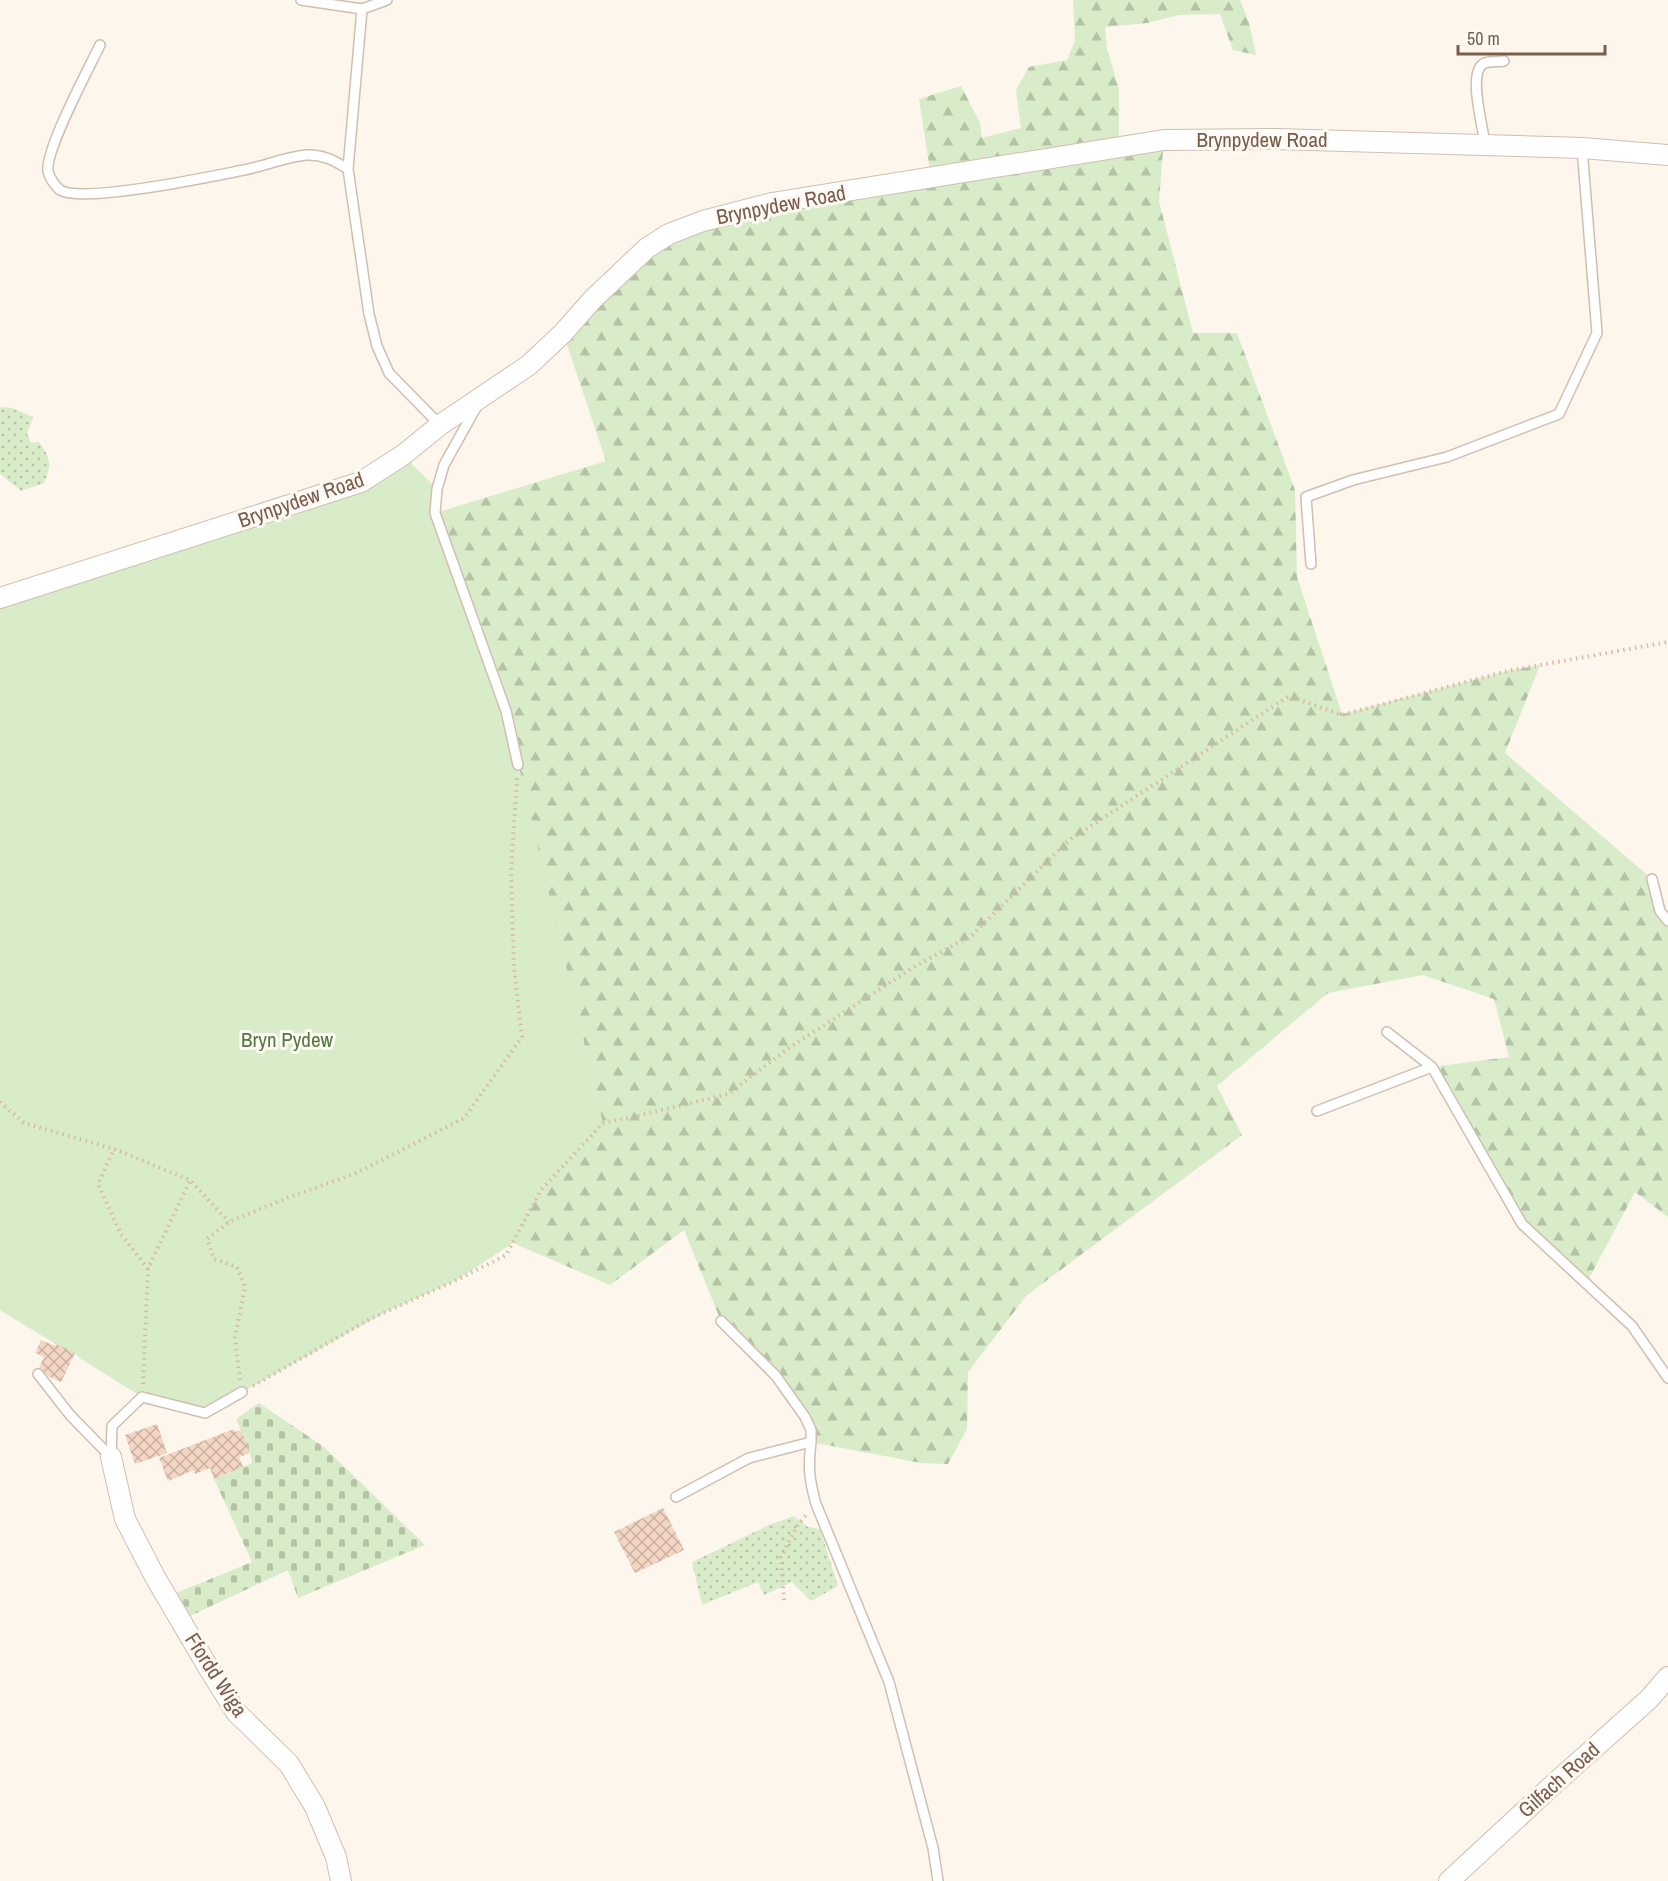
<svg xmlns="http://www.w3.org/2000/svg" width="1668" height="1881" viewBox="0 0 1668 1881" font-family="'Archivo Narrow',sans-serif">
  <defs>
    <pattern id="grass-dots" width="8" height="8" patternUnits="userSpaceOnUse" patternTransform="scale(1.5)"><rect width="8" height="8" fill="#d8ecc9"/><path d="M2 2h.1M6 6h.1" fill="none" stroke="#b4c2a5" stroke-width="1.8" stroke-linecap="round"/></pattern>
    <pattern id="forest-firs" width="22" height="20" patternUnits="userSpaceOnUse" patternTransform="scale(1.5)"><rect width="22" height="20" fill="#d8ecc9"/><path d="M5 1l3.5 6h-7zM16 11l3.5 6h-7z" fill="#b4c2a5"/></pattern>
    <pattern id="cemetery-stones" width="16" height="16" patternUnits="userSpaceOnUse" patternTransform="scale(1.5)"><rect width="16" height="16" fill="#d8ecc9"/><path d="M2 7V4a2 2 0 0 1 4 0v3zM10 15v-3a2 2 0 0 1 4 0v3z" fill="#b4c2a5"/></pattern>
    <pattern id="building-cross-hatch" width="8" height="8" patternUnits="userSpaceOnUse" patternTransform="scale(1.5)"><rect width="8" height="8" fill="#f3d5c3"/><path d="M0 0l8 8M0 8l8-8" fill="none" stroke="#cab0a1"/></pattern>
  </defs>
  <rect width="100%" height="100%" fill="#fdf6ec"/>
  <!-- grass -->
  <path fill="url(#grass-dots)" d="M0,407L12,408L33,417L27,434L31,443L39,442C51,458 52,464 44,483L21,491L0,474Z
    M794,1516L808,1527L820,1529L838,1586L811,1601L792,1582L764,1595L758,1582L702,1605L692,1562L769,1525Z"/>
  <!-- forest -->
  <path fill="url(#forest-firs)" d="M1073,0H1240L1249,23L1256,55L1233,50L1220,14L1179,15L1147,23L1105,27L1107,49L1119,89V147L1164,140L1159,201L1193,333H1237L1295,490L1297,577L1342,714L1507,671L1540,665L1505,753L1652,879L1668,921V1217L1635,1192L1586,1284L1522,1224L1432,1067L1509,1057L1494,999L1423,975L1328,993L1217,1086L1242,1135L1027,1295L968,1372L967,1429L948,1464L921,1463L811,1442L805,1417L776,1376L721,1321L684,1230L610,1285L513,1243L432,1211L81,1359L75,1353L56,1344L0,1310V678L435,513L606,461L563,333L669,234L931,177L919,99L961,86L980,123L982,138L1021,128L1016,90L1029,67L1067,60L1075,41Z"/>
  <!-- cemetery -->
  <path fill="url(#cemetery-stones)" d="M259,1403L324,1447L425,1545L298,1598L288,1570L188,1617L176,1593L252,1562L214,1479L252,1463L250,1453L236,1419Z"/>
  <!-- green -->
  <path fill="#d8ecc9" d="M403,455L437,489L435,513L506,711L603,1123L541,1190L513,1243L457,1280L386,1312L205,1413L142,1397L81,1359L75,1353L56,1344L0,1310V598L361,482Z"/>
  <!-- building -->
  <path fill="url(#building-cross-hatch)" d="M41,1340L55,1346L56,1344L75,1353L61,1382L48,1376L39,1368L44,1357L35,1353Z
    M157,1424L167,1453L135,1464L125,1435Z
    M234,1429L235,1432L241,1430L250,1453L239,1457L243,1467L214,1479L210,1468L195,1474L194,1470L168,1481L159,1458Z
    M663,1508L684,1550L635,1573L614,1532Z"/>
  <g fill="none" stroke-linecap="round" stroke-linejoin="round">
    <defs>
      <path id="service" d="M301,0L362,9L348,169L369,314L377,346L389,373L440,425
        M362,9L387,0
        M100,45C89,68 45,150 48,171C49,177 55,186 60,190C83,204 213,176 244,170C265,166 285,157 306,155C323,154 335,161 348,169
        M1485,145C1484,129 1466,70 1485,63C1490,61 1498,62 1504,61
        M478,404L444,465L437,489L435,513L506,711L518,765
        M1311,564L1306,497L1353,480L1447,457L1559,414L1597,333L1582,148
        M1652,879L1660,911L1668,921
        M1387,1032L1432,1067L1522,1224L1632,1326L1668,1378
        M1317,1111L1432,1067
        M721,1321L776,1376L805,1417L811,1430V1442
        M38,1374L70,1415L111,1457
        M111,1457L112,1426L142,1397L205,1413L242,1392
        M676,1497L749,1458L811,1442C808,1468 809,1479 816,1504L889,1682L933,1848L938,1881"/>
      <path id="minor" d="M0,598L361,482L403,455L440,425L529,365L563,333L593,299L647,248L669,234L703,221L772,203L1164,140L1276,139L1582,148L1668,155
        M111,1457L125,1519L155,1577L208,1667L236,1712L289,1764L315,1807L336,1857L341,1881
        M1449,1881L1555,1783L1649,1699L1668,1677"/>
    </defs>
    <!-- service casing -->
    <use href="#service" stroke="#d1beb0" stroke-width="12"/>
    <!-- minor casing -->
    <use href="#minor" stroke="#d1beb0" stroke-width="22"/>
    <!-- path -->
    <path stroke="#d9b8a5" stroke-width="4" stroke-dasharray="1.5 4.5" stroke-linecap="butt" d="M0,1102L24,1123L114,1149
      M148,1269L121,1234L98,1184L114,1149L190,1180
      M240,1380L235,1338L245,1287L237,1267L214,1259L207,1239L229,1222L287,1198L359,1172L464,1118L522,1037L514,968L511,872L517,778
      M143,1384L148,1269L190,1180L229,1222
      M253,1386L370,1319L457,1280L506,1255L541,1190L603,1123L637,1116L728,1094L789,1048L914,967L972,935L1068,841L1289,696L1342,715L1507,671L1668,642
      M784,1600L781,1557L797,1526L807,1514"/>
    <!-- service -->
    <use href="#service" stroke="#fff" stroke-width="9"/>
    <!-- minor -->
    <use href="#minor" stroke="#fff" stroke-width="20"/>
  </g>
  <g text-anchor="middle" stroke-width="6" stroke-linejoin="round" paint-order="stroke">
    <!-- street labels -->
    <g font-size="21" fill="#7a5c4d" stroke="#fffaf3">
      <text x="1262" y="147">Brynpydew Road</text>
      <text transform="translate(781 205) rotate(-11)" y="7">Brynpydew Road</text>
      <text transform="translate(301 500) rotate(-19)" y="7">Brynpydew Road</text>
      <text transform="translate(216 1675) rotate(57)" y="7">Ffordd Wiga</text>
      <text transform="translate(1559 1780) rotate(-42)" y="7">Gilfach Road</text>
    </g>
    <!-- park labels -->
    <g font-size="21" fill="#537a41" stroke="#fffaf3">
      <text x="287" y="1047">Bryn Pydew</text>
    </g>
  </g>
  <!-- scale -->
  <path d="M1458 45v9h147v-9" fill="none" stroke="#7a5c4d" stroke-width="3"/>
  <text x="1467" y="45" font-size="18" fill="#7a5c4d" stroke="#fffaf3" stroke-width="4.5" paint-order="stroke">50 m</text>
</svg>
